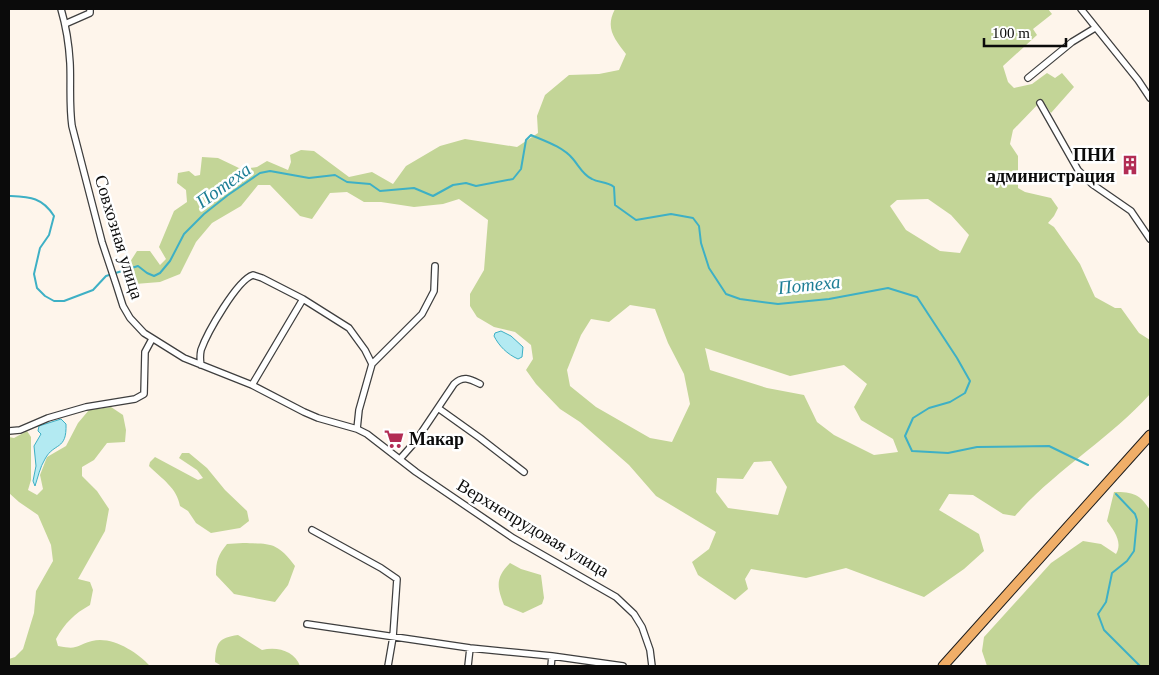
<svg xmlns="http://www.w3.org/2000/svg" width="1159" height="675" viewBox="0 0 1159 675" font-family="Georgia,serif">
  <rect width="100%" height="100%" fill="#fef5eb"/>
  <!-- forest -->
  <path fill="#c3d597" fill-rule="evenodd" d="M615,9H1048L1052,14L1033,29L1037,35L1003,66L1008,82L1014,88L1032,84L1047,73L1055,78L1062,73L1074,87L1051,113L1042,100L1013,130L1010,144L1018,156V188L1025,192L1051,198L1058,208L1054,216L1048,223L1054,227L1080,264L1095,297L1115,308H1121L1139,333L1150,340V394C1110,439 1055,470 1015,516L1003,514L973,495L949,494L939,510L979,534L984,551L964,569L924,597L846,568L806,578L751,569L745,579L748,589L735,600L698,575L692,562L709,549L716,532L656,496L629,465L580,422L560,409L536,384L526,370L533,359L531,345L515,332L494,327L477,317L470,306V294L484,270L488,220L459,199L443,204L414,207L381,202H364L347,192L330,193L312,219L300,216L270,185H258L241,206L212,223L196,242L180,274L160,282L135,284L128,277L130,262L137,251H150L160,265L166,259L159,247L174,211L187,202L186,190L177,183L178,173L189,171L195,176L200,175L202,157L218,158L241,169L257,167L267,161L288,170L291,162L290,155L301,150L314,151L349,177L372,172L393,184L406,166L440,146L465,139L517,147L538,133L537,116L545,95L569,75L599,74L619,70L626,54C614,38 605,28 615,9ZM928,199L951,215L969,235L960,253L940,251L906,230L890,206L897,200ZM630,305L655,309L668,343L684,374L690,404L672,442L650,438L596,407L570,386L567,370L581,335L591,319L609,322ZM705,348L790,376L844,365L867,384L854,407L861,420L893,439L898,452L874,455L834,435L817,422L804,395L767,388L710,370ZM771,461L787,487L778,515L728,508L716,492L717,478L743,479L754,462Z
    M111,407L123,415L126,430L125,442L107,443L94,460L82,467V476L97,491L109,509L105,531L78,579L90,582L93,590L90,605C74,614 65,623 56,639L58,646C79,650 74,646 92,641C112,636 137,652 150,666H9V659L15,657L23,649L34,613L36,591L53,561L51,545L38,515L19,502L9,493V437L14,438L27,431L31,437V480L28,490L37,495L43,489L40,475L47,457L66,446L78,423L89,410Z
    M182,453H189L207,468L225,490L247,511L249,521L240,528L211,533L196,523L188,511L180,506C177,488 162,479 149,466L150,462L155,457L198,480L203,478L197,470L179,458Z
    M1114,492C1133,492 1140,494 1150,510V666H987L982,651L984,637L1051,563L1083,541L1101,544L1116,554C1123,542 1114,531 1107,521Z
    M243,543C271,544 277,542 295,566L288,585L275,602L234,594L216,575C216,561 218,555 227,544Z
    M510,563L521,569L541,575L544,598L542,604L523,613L504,605C497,587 495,578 510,563Z
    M238,635L262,650C277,646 295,651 300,666H222L215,662C216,643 218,638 238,635Z"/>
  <!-- water -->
  <path fill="#b3eaf2" stroke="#3eb0c5" d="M501,331L511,336L523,347L522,357L518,359C507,354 499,346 494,336L495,333Z
    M61,419L66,424C67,451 54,442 45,459C40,467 38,477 35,486L33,481L36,466L34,446L41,434L38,431L39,426Z"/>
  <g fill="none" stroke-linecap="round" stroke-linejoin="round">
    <!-- stream -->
    <path stroke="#3eb0c5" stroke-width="2" d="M9,196C30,197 42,197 54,216L49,235L40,248L34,274L37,288L45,296L54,301H64L93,290L106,276L138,266L147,273L154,276L160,273L170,261L184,234L204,214L228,195L260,173L270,171L309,178L335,175L347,182L370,184L380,191L414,188L433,196L453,185L466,183L476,186L513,179L521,169L526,140L531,135C545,141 563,147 573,159C579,166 583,175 592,179C599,183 607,181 614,187L615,205L636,220L671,214L693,218L699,226L701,243L709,268L726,294L740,299L778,304L829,299L888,288L917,297L957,358L970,381L965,393L950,402L929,408L913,418L905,436L912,451L948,453L977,447L1049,446L1088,465
      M1116,494L1135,514L1137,520L1134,551L1127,561L1112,573L1106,602L1098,614L1104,630L1140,666"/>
    <defs>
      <path id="street" d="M61,9C66,26 69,45 70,63C71,84 69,104 72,126L102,242L116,284L123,306L130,318L144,333L184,358L252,385L304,412L318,418L357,429L367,434L416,472L513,538L616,597L634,614L642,627L650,650L652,666
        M1081,9L1138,80L1150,98
        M65,24L90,13V9
        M1028,78L1072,42L1095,28
        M1040,103L1078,170L1092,184L1131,211L1150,239
        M201,365C200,360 200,355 201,350C207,333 237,280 253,275L262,278L303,299L349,328L365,350L372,364
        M252,385L303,299
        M438,408L480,438L524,472
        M357,429L359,410L372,364L422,314L434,291L435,266
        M9,431L20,430L48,418L86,407L135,399L144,394L145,352L152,339
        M400,459L415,442L454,384C463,375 470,379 480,384
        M312,530L381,568L397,579L393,637L388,666
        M307,624L470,648L552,656
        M468,666L470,648
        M551,666L552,656L623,666"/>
      <path id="primary" d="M943,666L1150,435"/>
    </defs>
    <!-- street casing -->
    <use href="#street" stroke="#3e3e3e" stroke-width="8"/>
    <!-- primary casing -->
    <use href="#primary" stroke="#1c1c1c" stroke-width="11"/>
    <!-- street -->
    <use href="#street" stroke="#fff" stroke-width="5.5"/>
    <!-- primary -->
    <use href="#primary" stroke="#f0ae68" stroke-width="9"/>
  </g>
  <!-- icons -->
  <defs>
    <symbol id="building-bare" viewBox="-9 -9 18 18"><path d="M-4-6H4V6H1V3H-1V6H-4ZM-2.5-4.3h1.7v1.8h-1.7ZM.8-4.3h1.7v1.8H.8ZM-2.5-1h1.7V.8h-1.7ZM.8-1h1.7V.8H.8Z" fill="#b22c54" stroke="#fff" stroke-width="2.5" paint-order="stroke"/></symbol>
    <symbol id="supermarket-bare" viewBox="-9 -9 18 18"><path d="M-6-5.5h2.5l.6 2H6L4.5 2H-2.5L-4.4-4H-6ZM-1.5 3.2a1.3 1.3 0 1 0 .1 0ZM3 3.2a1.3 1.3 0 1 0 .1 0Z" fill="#b22c54" stroke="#fff" stroke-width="2.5" paint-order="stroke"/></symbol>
  </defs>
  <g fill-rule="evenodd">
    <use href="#building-bare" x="1116" y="151" width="28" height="28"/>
    <use href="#supermarket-bare" x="380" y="425" width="28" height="28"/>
  </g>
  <g text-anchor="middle" stroke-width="5" stroke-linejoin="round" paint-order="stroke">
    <!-- poi labels -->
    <g font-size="18" font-weight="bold" fill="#0b0b0b" stroke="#fff" text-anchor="end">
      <text x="1115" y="161">ПНИ<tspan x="1115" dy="21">администрация</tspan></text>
      <text x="409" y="445" text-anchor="start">Макар</text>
    </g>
    <!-- street labels -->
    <g font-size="18" fill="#0b0b0b" stroke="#fff">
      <text transform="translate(119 237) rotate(73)" y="6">Совхозная улица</text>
      <text transform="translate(533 528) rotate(31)" y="6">Верхнепрудовая улица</text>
    </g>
    <!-- water labels -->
    <g font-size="19" font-style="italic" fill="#1d7e95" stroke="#fff">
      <text transform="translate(223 185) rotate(-36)" y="7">Потеха</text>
      <text transform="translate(809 284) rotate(-6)" y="7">Потеха</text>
    </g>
  </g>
  <!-- border -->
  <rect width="1159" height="675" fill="none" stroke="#0b0b0b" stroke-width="20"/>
  <!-- scale -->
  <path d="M984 38v8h82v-8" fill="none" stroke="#0b0b0b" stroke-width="2.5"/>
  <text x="992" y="38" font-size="15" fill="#0b0b0b" stroke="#ffffff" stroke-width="4" paint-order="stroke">100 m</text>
</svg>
